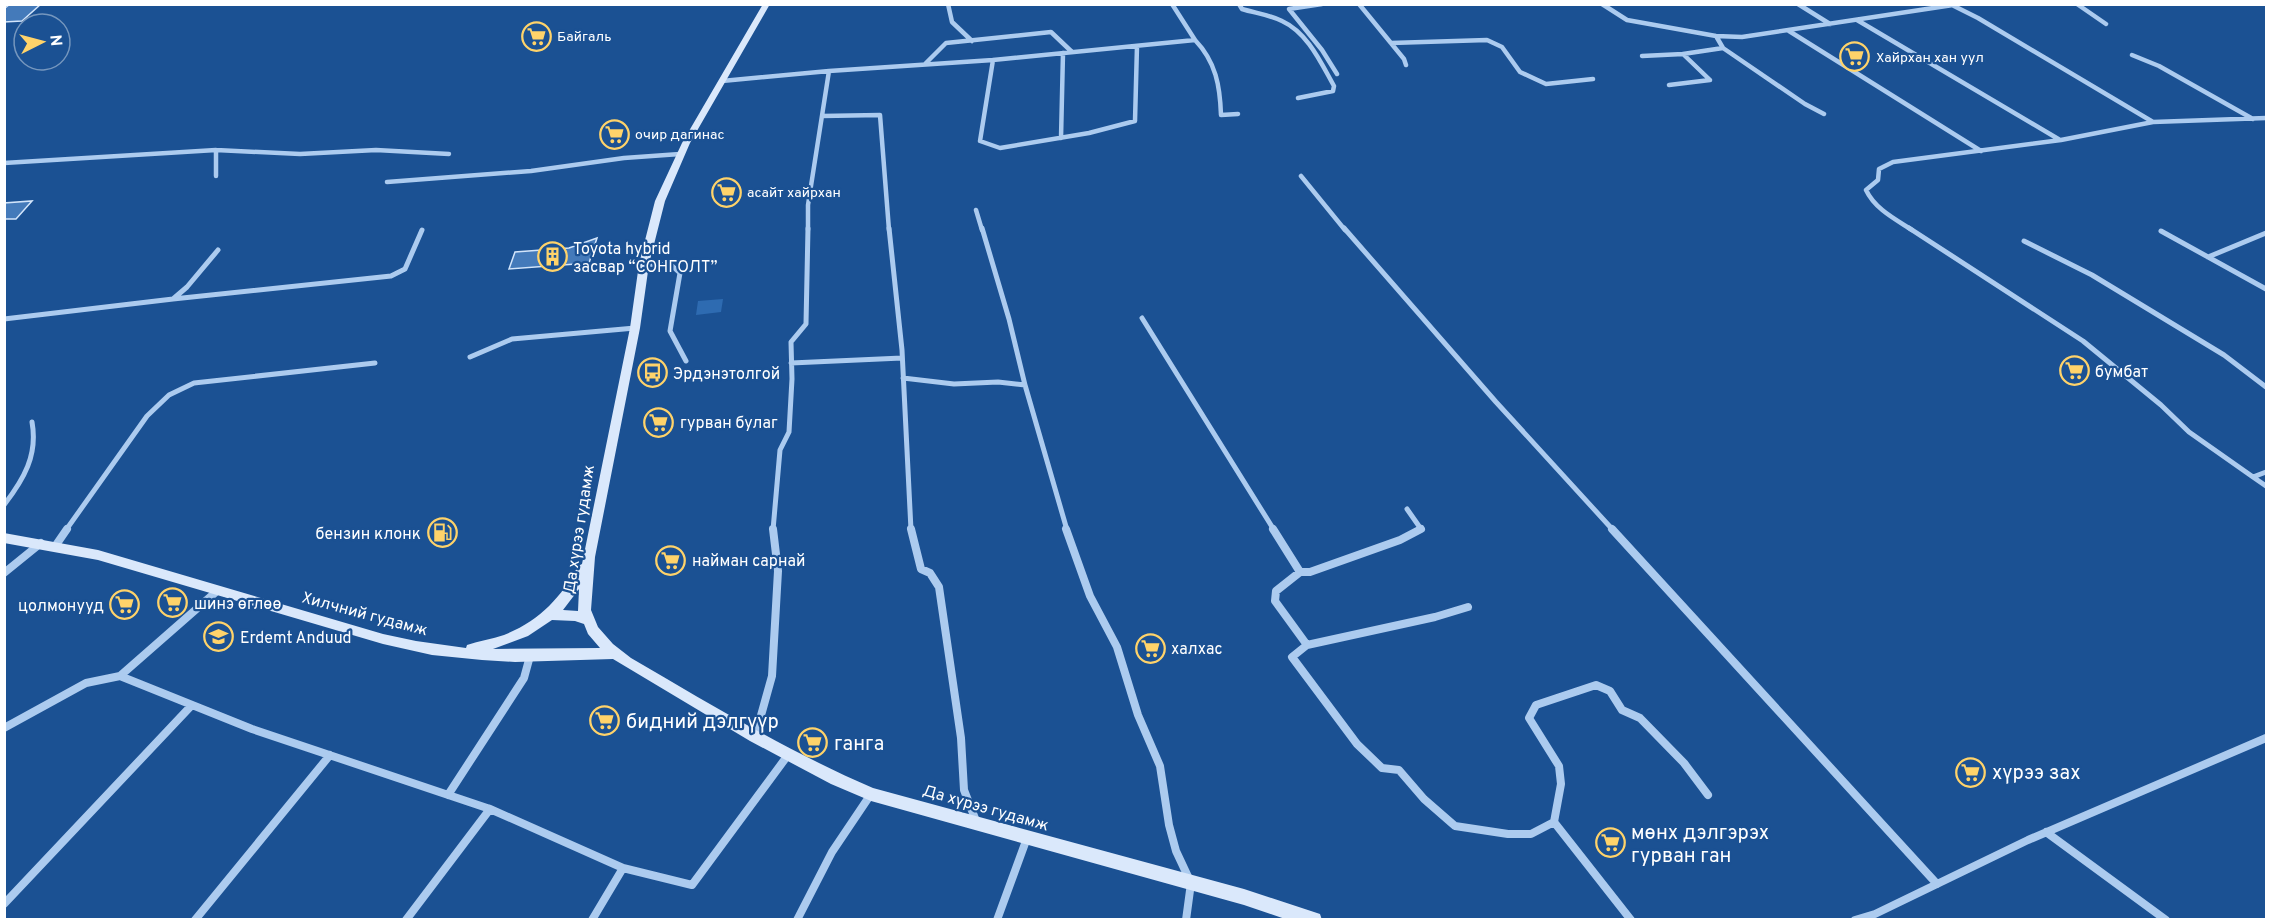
<svg xmlns="http://www.w3.org/2000/svg" width="2271" height="924" viewBox="0 0 2271 924" font-family="Overpass,sans-serif">
  <rect width="100%" height="100%" fill="#1b5193"/>
  <!-- green -->
  <path fill="#2e6bb1" d="M723,299L721,312L696,315L698,301Z"/>
  <!-- building -->
  <path fill="#447aba" stroke="#d3e5fb" stroke-width="1.5" d="M10,4H41L22,21L4,22V9Z
    M32,201L16,219H4V203Z
    M597,238L589,263L509,269L515,252L569,248Z"/>
  <g fill="none" stroke-linecap="round" stroke-linejoin="round">
    <!-- street-far2 -->
    <path stroke="#accbef" stroke-width="4.5" d="M948,4L952,22L972,41
      M1172,4L1195,40
      M1239,4L1242,9C1255,13 1270,15 1282,21C1308,33 1321,63 1334,86L1333,91L1298,98
      M1322,4L1289,9L1322,50L1337,74
      M1359,4L1404,59L1406,65
      M1602,4L1627,20L1716,36L1742,37L1953,5
      M1798,4L1830,24
      M2077,4L2106,24
      M1857,20L2060,140
      M1789,31L1981,151
      M1716,36L1723,48L1805,104L1824,114
      M1391,43L1487,40L1502,47L1520,72L1546,84L1593,79
      M2132,55L2159,66L2253,119
      M1642,56L1683,54
      M993,60L980,141L1000,148L1089,133L1135,121L1137,46
      M925,64L946,43L1051,32L1072,52
      M829,71L993,60L1195,40C1216,62 1220,86 1221,115L1238,114
      M722,81L829,71L808,205V230
      M1669,85L1710,80L1683,54L1723,48
      M822,116L880,115L889,230
      M2153,122L2266,118
      M1061,138L1063,53
      M216,150L300,154L376,150L449,154
      M4,163L216,150V176
      M1301,176L1345,230
      M387,182L531,171L624,158L680,154
      M976,210L982,230
      M1912,230C1895,219 1875,209 1866,190L1878,180L1879,169L1893,162L2061,140L2153,122L1978,18L1950,4"/>
    <!-- street-far1 -->
    <path stroke="#accbef" stroke-width="5" d="M889,228L902,350L911,530
      M982,228L1009,319L1025,385
      M1344,228L1496,402L1613,530
      M1909,228L2083,341L2161,405L2189,432L2253,477
      M2161,231L2266,289
      M2024,241L2092,275L2224,355L2266,387
      M2208,257L2266,233
      M644,264L671,265L680,273L670,331L686,361
      M173,299L391,276L405,269L422,230
      M1142,318L1274,530
      M4,319L173,299L187,287L218,250
      M470,357L512,339L635,328
      M791,363L902,358
      M903,378L954,384L998,382L1025,385L1067,530
      M2266,472L2253,477L2266,486
      M4,505C24,479 38,455 32,422
      M1407,509L1421,529L1419,530
      M66,530L147,416L169,395L194,383L375,363
      M773,530L780,450L789,432L792,379L791,342L806,324L808,228"/>
    <!-- street -->
    <path stroke="#accbef" stroke-width="8" d="M911,529L921,569L930,573L939,587L961,738L964,790L976,821
      M1066,529L1090,596L1117,647L1138,715L1160,766L1169,825L1176,851L1191,883L1186,920
      M1273,529L1300,572L1276,591L1275,601L1307,645L1292,657L1357,744L1382,768L1399,770L1424,799L1455,826L1508,834H1531L1554,822L1631,920
      M1612,529L1937,884
      M56,545L67,529
      M1300,572H1310L1400,540L1421,529
      M4,573L41,543
      M1307,645L1435,617L1468,607
      M120,676L217,591
      M4,728L86,683L120,676L252,729L490,809L623,868L692,885L788,755
      M755,737L772,676L778,571L773,529
      M448,795L524,678L530,656
      M1554,822L1561,784L1559,766L1529,718L1536,705L1596,685L1610,691L1622,710L1640,718L1684,763L1708,795
      M2046,832L2166,920
      M4,904L191,706
      M195,920L330,755
      M406,920L490,809
      M592,920L623,868
      M797,920L832,852L871,794
      M997,920L1027,838
      M1855,920L1875,914L2028,840L2266,738"/>
    <!-- secondary -->
    <path fill="#dae8fb" fill-rule="evenodd" d="M763,4H770L690,143L665,201L649,264L640,328L595,557L591,610L598,627L613,644L631,658C710,704 789,752 873,788L1244,889L1314,912L1320,914L1322,920H1288L1244,905L871,801L831,784L750,741L613,659L515,662L482,660L432,655L383,644L98,560L4,543V533L98,550L383,634L416,641L466,648L467,645C479,641 492,639 504,635C539,621 561,598 578,566L582,564L630,328L639,264L655,201L682,143ZM579,589L578,611L563,610ZM552,620L575,621L584,624L588,634L600,648L493,649L528,636Z"/>
  </g>
  <!-- icons -->
  <defs>
    <symbol id="supermarket-ring" viewBox="-11 -11 22 22"><circle r="9.5" fill="#1b5193" stroke="#ffd36a" stroke-width="1.5"/><path d="M-6-5.5h2.5l.6 2H6L4.5 2H-2.5L-4.4-4H-6ZM-1.5 3.2a1.3 1.3 0 1 0 .1 0ZM3 3.2a1.3 1.3 0 1 0 .1 0Z" fill="#ffd36a"/></symbol>
    <symbol id="building-ring" viewBox="-11 -11 22 22"><circle r="9.5" fill="#1b5193" stroke="#ffd36a" stroke-width="1.5"/><path d="M-4-6H4V6H1V3H-1V6H-4ZM-2.5-4.3h1.7v1.8h-1.7ZM.8-4.3h1.7v1.8H.8ZM-2.5-1h1.7V.8h-1.7ZM.8-1h1.7V.8H.8Z" fill="#ffd36a"/></symbol>
    <symbol id="bus-ring" viewBox="-11 -11 22 22"><circle r="9.5" fill="#1b5193" stroke="#ffd36a" stroke-width="1.5"/><path d="M-5-6H5V4H4V6H2V4H-2V6H-4V4H-5ZM-3.5-4V0h7V-4ZM-3.5 1.2v1.5H-2V1.2ZM2 1.2v1.5H3.5V1.2Z" fill="#ffd36a"/></symbol>
    <symbol id="fuel-ring" viewBox="-11 -11 22 22"><circle r="9.5" fill="#1b5193" stroke="#ffd36a" stroke-width="1.5"/><path d="M-5.5-6h7V0h2V4h1.3V-2.5L3-4.5l.8-.8L6-3V5H2.5V1h-1V6h-7ZM-4.2-4.7v3.2H.2V-4.7Z" fill="#ffd36a"/></symbol>
    <symbol id="school-ring" viewBox="-11 -11 22 22"><circle r="9.5" fill="#1b5193" stroke="#ffd36a" stroke-width="1.5"/><path d="M0-5L7-2L0 1L-7-2ZM-4 1L0 2.5L4 1V4Q0 6-4 4Z" fill="#ffd36a"/></symbol>
  </defs>
  <g fill-rule="evenodd">
    <use href="#supermarket-ring" x="520" y="20" width="33" height="33"/>
    <use href="#supermarket-ring" x="1838" y="40" width="33" height="33"/>
    <use href="#supermarket-ring" x="598" y="118" width="33" height="33"/>
    <use href="#supermarket-ring" x="710" y="176" width="33" height="33"/>
    <use href="#building-ring" x="536" y="240" width="33" height="33"/>
    <use href="#supermarket-ring" x="2058" y="354" width="33" height="33"/>
    <use href="#bus-ring" x="636" y="356" width="33" height="33"/>
    <use href="#supermarket-ring" x="642" y="406" width="33" height="33"/>
    <use href="#fuel-ring" x="426" y="516" width="33" height="33"/>
    <use href="#supermarket-ring" x="654" y="544" width="33" height="33"/>
    <use href="#supermarket-ring" x="156" y="586" width="33" height="33"/>
    <use href="#supermarket-ring" x="108" y="588" width="33" height="33"/>
    <use href="#school-ring" x="202" y="620" width="33" height="33"/>
    <use href="#supermarket-ring" x="1134" y="632" width="33" height="33"/>
    <use href="#supermarket-ring" x="588" y="704" width="33" height="33"/>
    <use href="#supermarket-ring" x="796" y="726" width="33" height="33"/>
    <use href="#supermarket-ring" x="1954" y="756" width="33" height="33"/>
    <use href="#supermarket-ring" x="1594" y="826" width="33" height="33"/>
  </g>
  <g text-anchor="middle" stroke-width="4.5" stroke-linejoin="round" paint-order="stroke">
    <!-- far-poi labels -->
    <g font-size="14" fill="#fff" stroke="#1b5193" text-anchor="start">
      <text x="557" y="41">Байгаль</text>
      <text x="1876" y="62">Хайрхан хан уул</text>
      <text x="635" y="139">очир дагинас</text>
      <text x="747" y="197">асайт хайрхан</text>
    </g>
    <!-- poi labels -->
    <g font-size="16" fill="#fff" stroke="#1b5193" text-anchor="start">
      <text x="573" y="254">Toyota hybrid<tspan x="573" dy="18">засвар “СОНГОЛТ”</tspan></text>
      <text x="2095" y="377">бумбат</text>
      <text x="673" y="379">Эрдэнэтолгой</text>
      <text x="680" y="428">гурван булаг</text>
      <text x="421" y="539" text-anchor="end">бензин клонк</text>
      <text x="692" y="566">найман сарнай</text>
      <text x="194" y="609">шинэ өглөө</text>
      <text x="104" y="611" text-anchor="end">цолмонууд</text>
      <text x="240" y="643">Erdemt Anduud</text>
      <text x="1171" y="654">халхас</text>
    </g>
    <!-- street labels -->
    <g font-size="16" fill="#fff" stroke="#1b5193">
      <text transform="translate(578 529) rotate(-81)" y="6">Да хүрээ гудамж</text>
      <text transform="translate(365 613) rotate(15)" y="6">Хилчний гудамж</text>
      <text transform="translate(986 807) rotate(16)" y="6">Да хүрээ гудамж</text>
    </g>
    <!-- near-poi labels -->
    <g font-size="20" fill="#fff" stroke="#1b5193" text-anchor="start">
      <text x="626" y="728">бидний дэлгүүр</text>
      <text x="834" y="750">ганга</text>
      <text x="1992" y="779">хүрээ зах</text>
      <text x="1631" y="839">мөнх дэлгэрэх<tspan x="1631" dy="23">гурван ган</tspan></text>
    </g>
  </g>
  <!-- border -->
  <rect width="2271" height="924" fill="none" stroke="#ffffff" stroke-width="12"/>
  <!-- north arrow -->
  <g transform="translate(42 42) rotate(84)"><circle r="28" fill="#1b5193" stroke="#7697be" stroke-width="1.5"/>
  <path d="M0-4.5L10 22L0 15L-10 22Z" fill="#ffd36a"/>
  <text y="-9" font-size="16" font-weight="bold" text-anchor="middle" fill="#ffffff">N</text>
  </g>
</svg>
